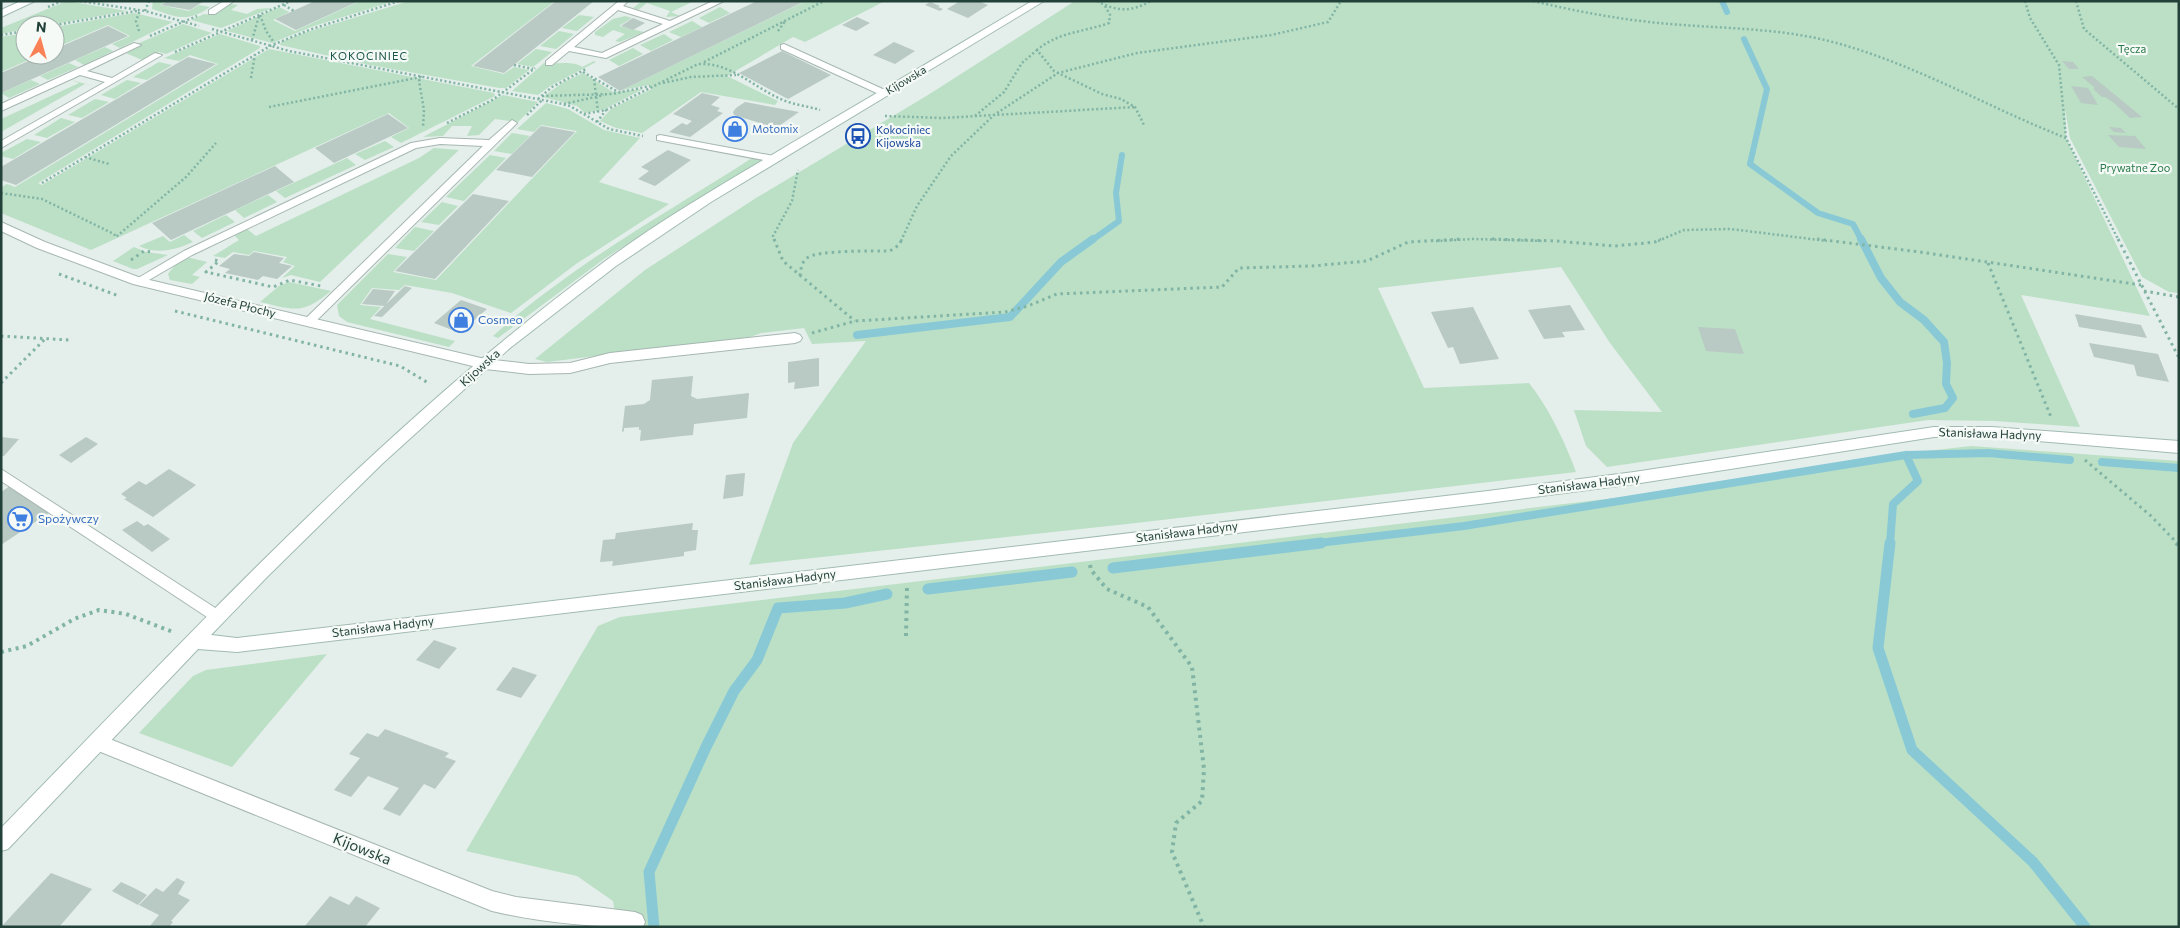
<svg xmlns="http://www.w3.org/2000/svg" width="2180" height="928" viewBox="0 0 2180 928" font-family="Commissioner,sans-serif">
  <rect width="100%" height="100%" fill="#e4eeea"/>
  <!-- green -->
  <path fill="#bbe0c6" d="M67,1L127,11L49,25H25V29L1,34V28Z
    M153,1H166L160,5L189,11L199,5L210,7C187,23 177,17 152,9Z
    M360,1H394L311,27L272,43L227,31L279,7L289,12L273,20L295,31Z
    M409,1H555L471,66L504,74L514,67L529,70L506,88H499L370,65L280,45L281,42L304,33Z
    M642,1H694L671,12L680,16L666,17L670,11L647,3L638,10L633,8Z
    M806,1H885L805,42L793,37L727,76L778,101L775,105L701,92L642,133L616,128L600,121L611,109L652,89L648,85L622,90Z
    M1075,1H2179V293L2169,292L2142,277L2070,138L2065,109L2066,138L2150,316L2021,295L2080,427L1995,421L1928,420L1607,467L1586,446L1574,410L1662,412L1610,343L1561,267L1378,288L1424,388L1529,383C1549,408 1565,442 1576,472L1127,524L749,565L793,443L866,341L812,344L804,328L761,333L750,337L547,362L535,359L645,270L756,198L928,95Z
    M231,4L238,5L231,10L247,14L257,9L272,8L221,28L191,20L204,14L212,15Z
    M720,7L730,13L709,23L699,18Z
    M134,13L173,22L120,48L112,44L130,36L108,25L55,48V27Z
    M579,15L594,17L577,31L562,28Z
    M625,16L632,18L619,26L644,32L620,42L615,41L625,34L613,30L603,37L595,35V32L613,19Z
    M692,21L702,27L681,37L669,32Z
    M183,24L212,33L166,54L159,52L133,67H130L142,60L126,53L141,46L137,44Z
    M559,31L574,34L556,49L540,46Z
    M25,33V55H40L1,72V37Z
    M220,34L260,46V48L38,183L42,185L269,49L494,93L495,96L401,143L391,137L409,128L389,113L91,250L1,213V187L7,184L15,187L218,64L190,55L179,61L164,58Z
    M664,34L673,40L651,51L640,45Z
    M105,47L113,51L84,65L75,60Z
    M633,48L643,54L619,66L609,60Z
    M536,49L552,52L533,67L517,64Z
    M594,61L596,62L550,86L538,95L512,91L544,63C556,65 572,60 582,67Z
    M159,62L172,65L147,80L133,77Z
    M69,63L78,67L48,80L40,76Z
    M583,73L613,92L643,89L605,109L585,113L577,106L543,97L562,83Z
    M31,80L40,84L9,98L1,93Z
    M72,80L96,87L85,84L1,132V119L79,83Z
    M127,80L141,83L115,99L101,95Z
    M503,95L538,102L518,122L495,119L479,135L467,136L472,126H452L443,136L423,137Z
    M95,99L109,102L82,118L68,115Z
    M546,103L568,109L604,130L640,138L599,182L669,204L576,264L511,313L452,293L405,285L399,290L372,288L360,305L381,307L370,319L455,341L449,347L347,322L339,316L337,305L388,254L407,257L393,272L436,280L577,131L541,125L534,132L517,129Z
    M61,118L75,122L47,138L34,135Z
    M512,133L530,136L512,154L494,151Z
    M27,139L41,142L13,159L1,156V153Z
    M385,141L394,147L365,160L355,154Z
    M434,148L459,150L320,282L291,275L282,278L295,266L283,262L287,257L254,251L249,255L233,252L225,258L213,256L239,240L234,235L247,229L256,236L419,158Z
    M490,155L506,158L464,201L446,197Z
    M347,158L356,165L285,198L276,191Z
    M752,158L763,161L689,204L604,259L498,338L493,336C570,266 665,214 752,158Z
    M268,195L277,202L244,218L235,210Z
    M442,202L458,206L439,225L421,222Z
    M226,215L235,222L202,238L193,231Z
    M415,227L434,231L414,251L395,248Z
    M184,235L193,242C175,250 158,255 139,246L163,236L170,242Z
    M134,247L146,252L168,255L137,269H133L113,261Z
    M187,257L207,262L192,275L200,277L192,284L170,280L168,274L176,264Z
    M289,282L331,291C302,315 295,310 260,302L279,286Z
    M1971,446L2179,461V927H617L613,901L577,876L466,851L598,626L620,617L1640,495L1909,453Z
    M327,654L232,767L139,733L193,676L206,670Z"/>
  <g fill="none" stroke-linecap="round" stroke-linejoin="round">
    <!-- stream-far2 -->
    <path stroke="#89c9d6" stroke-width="6" d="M1722,1L1727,12
      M1744,39L1767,89L1750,164L1818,213L1853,224L1862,241
      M1091,241L1119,221L1116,193L1122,155"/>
    <!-- stream-far1 -->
    <path stroke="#89c9d6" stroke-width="8" d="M1861,239L1881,278L1900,302L1924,320L1944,342L1947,363L1946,384L1953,398L1945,408L1913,414
      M857,335L1010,317L1061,262L1093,239
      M2102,462L2179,468
      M1310,544L1464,526L1906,455L1988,453L2070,460
      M1890,544L1893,504L1918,481L1906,455"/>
    <!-- stream -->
    <path stroke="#89c9d6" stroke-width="11" d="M1890,543L1878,648L1912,750L2033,862L2085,927
      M1113,568L1321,543
      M928,589L1072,572
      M654,927L649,872L706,747L734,691L757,660L778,608L845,603L887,594"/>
  </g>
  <!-- building -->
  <path fill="#b9c9c3" d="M167,1H204L190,10L161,5Z
    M315,1H359L296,30L275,19Z
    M556,1H594L504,73L473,66Z
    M757,1H805L620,91L598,77Z
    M960,1H978L988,5L968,18L947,9Z
    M930,2L940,6L938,7L943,9L940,11L925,5Z
    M857,17L870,23L856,31L842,25Z
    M633,18L645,23L633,30L621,26Z
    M108,26L128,36L1,93V73L42,55H55V49Z
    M894,42L915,51L895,64L873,55Z
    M782,51L831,75L788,99L739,73Z
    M188,57L216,64L16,185L1,180V167Z
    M2062,61L2073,62L2079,69H2069Z
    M2092,76L2142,117L2130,118L2114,103L2105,97H2102L2093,89L2095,88L2082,77Z
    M2071,86L2088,88L2098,105L2081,103Z
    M702,93L720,97L711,105L720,108L717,111L723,113L690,137L669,132L682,123L687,125L692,121L673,114Z
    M745,102L799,112L776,128L734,115L733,112L736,108Z
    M388,114L408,128L334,163L315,148Z
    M541,126L575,132L532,177L496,170Z
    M2109,127L2121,128L2126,133L2114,132Z
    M2108,135L2135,136L2146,149L2119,147Z
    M668,150L691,160L655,186L638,179L649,171L641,167Z
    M275,166L294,182L171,240L152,223Z
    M473,194L509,201L435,279L395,271Z
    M254,252L284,258L279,263L292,266L277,279L263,276L258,280L225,273L230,269L219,266L234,254L249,256Z
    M405,286L412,288L382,317L374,316Z
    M373,289L395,291L385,306L362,304Z
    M461,300L487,309L460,333L434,323Z
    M1570,305L1585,330L1562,332L1565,337L1544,339L1528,310Z
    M1473,307L1499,359L1460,364L1453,347L1448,348L1431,312Z
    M2075,314L2141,325L2147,338L2079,327Z
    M1698,327L1735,329L1744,354L1706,351Z
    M2089,343L2158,354L2169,382L2137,376L2134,365L2094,357Z
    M819,358V386L794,389L795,382L788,383V362Z
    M693,376L691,396L697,399L749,393L747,418L694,424L693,435L682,436L640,441L641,430H639V427L624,428V431L622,432L625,406L644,404L650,400L652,380Z
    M1,437L19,439L4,456H1Z
    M86,437L98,444L71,463L59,455Z
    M169,469L196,485L153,517L124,499L127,498L121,494L139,481L146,485Z
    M745,473L743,496L723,499L726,475Z
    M13,484L53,510L1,545V492Z
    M137,521L144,526L148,524L170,539L152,552L122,530Z
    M693,523L692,530H698L696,550L684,552V556L612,566L613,561L600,562L603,540L615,539L616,533Z
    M434,640L457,648L439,669L416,660Z
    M513,667L537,675L521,698L496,690Z
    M385,729L449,753L445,757L456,761L435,789L424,784L400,816L383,809L399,788L368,776L351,797L334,790L360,758L349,754L367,733L378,737Z
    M51,873L92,889L59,927H1Z
    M177,878L185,882L178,894L190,900L171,921L173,922L169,927H149L159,915L139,905L156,888L163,892Z
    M121,882L134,888L147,895L138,905L112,891Z
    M330,896L349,905L356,896L380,908L365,927H304Z"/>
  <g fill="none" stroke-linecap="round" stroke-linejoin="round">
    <defs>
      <path id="lane" d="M224,1H234L215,14H209V10Z
        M619,1H628L623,6L670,21L713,1H724L606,58L569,51L552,65H546V61ZM618,10L663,24L602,53L574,47Z
        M134,43L141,45L87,71L112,78L155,53L162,55L1,148V141L105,82L80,75L1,111V104Z
        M784,44L887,91L889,93L887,95H881L781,49V45Z
        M512,120L517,123L515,125L312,325L308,326L302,322L483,146L440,144L416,148L192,255L142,284H134L133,281L184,251L411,143L440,138L489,140Z
        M660,135L774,156L779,159L774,162L657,140V136Z
        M1,469L223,613L225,617L223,621L218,623L213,621L1,481Z"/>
      <path id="street" d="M1,222L45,242L141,278L485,359L529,364L570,363L610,353L795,333L800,335L802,338L800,341L795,343L610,363L570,373L529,374L485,369L133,284L37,248L1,231Z
        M97,734L492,891L516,897L635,912L642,915L645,922L643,927C592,927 542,923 492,911L91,748L88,742L91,736Z"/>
      <path id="secondary" d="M21,1H35L1,17V10Z
        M1032,1H1044L711,202L616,266L510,348L383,463L267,577L211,635L237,638L1488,491L1634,472L1934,427H1992L2179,441V453L1992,437H1934L1634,484L1488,503L237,652L198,649L8,849L1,851V828C193,631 382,426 604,262C663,218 727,182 790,144C871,97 951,49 1032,1Z"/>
    </defs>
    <!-- lane casing -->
    <use href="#lane" stroke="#a6b7b1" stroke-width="2"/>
    <!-- street casing -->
    <use href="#street" stroke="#a6b7b1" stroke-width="2"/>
    <!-- secondary casing -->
    <use href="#secondary" stroke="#a1bbb2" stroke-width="2"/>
    <!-- path-far2 -->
    <path stroke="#82b4a5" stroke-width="2.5" stroke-dasharray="2 2.5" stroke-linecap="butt" d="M80,1L145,11L199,26
      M1097,1C1117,12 1131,12 1151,1
      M1533,1C1575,11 1617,19 1659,23C1719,29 1782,27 1840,44C1918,66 1990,108 2066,138
      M2025,1L2030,18L2059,65L2066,138L2119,241
      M2076,1L2084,29L2179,109
      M284,5L294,11
      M1105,6L1110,15L1109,23C1084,32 1058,32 1037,50L1054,71L1102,94L1121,99L1135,107L1144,125
      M48,7L62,1
      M145,11L149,1
      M260,15L266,31L275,44
      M55,25L137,11
      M212,29L289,51L558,103L570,106L609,129L643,136
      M139,31L136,21L140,10
      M778,31L786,20
      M1,35L25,31
      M150,36L197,16
      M252,40L259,16
      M175,52L291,1
      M704,62L824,1
      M514,65L533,69
      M583,72L618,92
      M251,78L255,54
      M594,79L598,112
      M663,83L691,77L736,75
      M542,96L612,94L650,86
      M538,99L552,87L586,69
      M564,104L604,95
      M269,107L421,77L419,81L424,110L423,127
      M584,114L606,110L698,64C731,62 754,88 783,100C794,105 808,106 820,110
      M527,115L542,100
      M885,116L942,118L1135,107
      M975,116L1004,92L1022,63L1037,50
      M597,122L606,110
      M447,123L494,99L535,68
      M85,157L109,164
      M42,183L270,46L309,30L399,1
      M1,193L42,199L114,234L116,237L186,177L216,143
      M775,241L773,236L792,201L798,170
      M901,241L917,206L951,156L994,115L1058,73L1137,53L1271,35L1328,22L1341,1
      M1436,241L1473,239L1544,241
      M1658,241L1684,230L1731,229L1827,241"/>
    <!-- path-far1 -->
    <path stroke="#82b4a5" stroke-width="3" stroke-dasharray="2.5 4" stroke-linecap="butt" d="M774,239L783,261L855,321
      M1492,239L1556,241L1615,246L1655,242L1661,239
      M1817,239L1920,252L2141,285
      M2118,239L2179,358
      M131,260L144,251L152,252
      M215,260L219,261L206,272L273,287L290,280L321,286
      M1988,263L2051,417
      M59,274L119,296
      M800,276C801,269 801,263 807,258C816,250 875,251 890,251L899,245L902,239
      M2144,291L2179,297
      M175,311L400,366L430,384
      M812,333L855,321L1005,312L1028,306L1057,294L1222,287L1239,268L1312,266L1367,261L1408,242L1463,239
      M1,336L69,340
      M1,383L46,338
      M2085,460L2151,516L2178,544"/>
    <!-- path -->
    <path stroke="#82b4a5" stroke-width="4" stroke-dasharray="3 4.5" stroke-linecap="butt" d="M2176,543L2179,546
      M1090,565L1091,570L1107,589L1148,607L1192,667L1204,769L1202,801L1176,823L1172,852L1204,927
      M906,636L907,586
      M1,652L27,646L74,619L99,610L126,614L173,632"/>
    <!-- lane -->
    <use href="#lane" fill="#fff" fill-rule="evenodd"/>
    <!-- street -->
    <use href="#street" fill="#fff" fill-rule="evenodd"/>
    <!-- secondary -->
    <use href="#secondary" fill="#fff" fill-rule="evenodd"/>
  </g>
  <!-- icons -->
  <defs>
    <symbol id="shop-ring" viewBox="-11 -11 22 22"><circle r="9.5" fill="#f5faf7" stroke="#3f7fe0" stroke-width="1.5"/><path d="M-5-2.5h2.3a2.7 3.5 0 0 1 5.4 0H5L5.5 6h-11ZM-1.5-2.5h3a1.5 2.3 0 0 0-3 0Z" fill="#3f7fe0"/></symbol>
    <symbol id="bus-ring" viewBox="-11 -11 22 22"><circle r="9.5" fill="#f5faf7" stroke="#1a4fb4" stroke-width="1.5"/><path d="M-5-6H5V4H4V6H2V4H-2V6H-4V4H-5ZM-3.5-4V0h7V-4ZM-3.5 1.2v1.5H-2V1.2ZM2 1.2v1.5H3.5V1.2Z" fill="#1a4fb4"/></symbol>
    <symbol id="supermarket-ring" viewBox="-11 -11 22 22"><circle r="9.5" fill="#f5faf7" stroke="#3f7fe0" stroke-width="1.5"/><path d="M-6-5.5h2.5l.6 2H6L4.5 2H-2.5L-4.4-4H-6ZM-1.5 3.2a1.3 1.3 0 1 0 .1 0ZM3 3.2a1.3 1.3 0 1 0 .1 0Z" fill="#3f7fe0"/></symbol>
  </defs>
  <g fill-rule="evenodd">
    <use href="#shop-ring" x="721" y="115" width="28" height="28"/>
    <use href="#bus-ring" x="844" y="122" width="28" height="28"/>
    <use href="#shop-ring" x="447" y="306" width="28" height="28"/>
    <use href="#supermarket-ring" x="6" y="505" width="28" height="28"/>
  </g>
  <g text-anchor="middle" stroke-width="4.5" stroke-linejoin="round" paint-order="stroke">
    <!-- far-park labels -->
    <g font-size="11" fill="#297b4a" stroke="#f5faf7">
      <text x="2132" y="53">Tęcza</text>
      <text x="2135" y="172">Prywatne Zoo</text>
    </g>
    <!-- far-neighbourhood labels -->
    <g font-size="11" letter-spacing="1" fill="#1c5548" stroke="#f5faf7">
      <text x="369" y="60">KOKOCINIEC</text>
    </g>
    <!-- far-street labels -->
    <g font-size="11" fill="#224139" stroke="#f5faf7">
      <text transform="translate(906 80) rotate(-31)" y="4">Kijowska</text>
    </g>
    <!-- far-shop labels -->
    <g font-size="11" fill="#366cbe" stroke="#f5faf7" text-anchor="start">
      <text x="752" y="133">Motomix</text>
    </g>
    <!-- far-transit labels -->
    <g font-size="11" fill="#164399" stroke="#f5faf7" text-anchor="start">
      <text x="876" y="134">Kokociniec<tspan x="876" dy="13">Kijowska</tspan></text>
    </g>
    <!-- street labels -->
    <g font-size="12" fill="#224139" stroke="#f5faf7">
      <text transform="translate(240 305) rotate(14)" y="4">Józefa Płochy</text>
      <text transform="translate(480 368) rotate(-42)" y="4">Kijowska</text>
      <text transform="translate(1990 434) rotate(2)" y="4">Stanisława Hadyny</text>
      <text transform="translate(1589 484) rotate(-7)" y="4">Stanisława Hadyny</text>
      <text transform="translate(1187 532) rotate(-7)" y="4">Stanisława Hadyny</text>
      <text transform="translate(785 580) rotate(-7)" y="4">Stanisława Hadyny</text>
      <text transform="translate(383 627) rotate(-7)" y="4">Stanisława Hadyny</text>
    </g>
    <!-- shop labels -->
    <g font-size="12" fill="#366cbe" stroke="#f5faf7" text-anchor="start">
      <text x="478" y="324">Cosmeo</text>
      <text x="38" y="523">Spożywczy</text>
    </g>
    <!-- near-street labels -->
    <g font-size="15" fill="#224139" stroke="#f5faf7">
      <text transform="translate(362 849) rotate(22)" y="5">Kijowska</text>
    </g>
  </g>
  <!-- border -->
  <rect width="2180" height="928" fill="none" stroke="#224139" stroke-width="5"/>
  <!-- north arrow -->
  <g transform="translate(40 40) rotate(6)"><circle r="24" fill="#f5faf7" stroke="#a1b0ab"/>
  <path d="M0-4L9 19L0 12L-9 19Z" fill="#fa8156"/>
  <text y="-8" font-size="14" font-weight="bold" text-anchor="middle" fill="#224139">N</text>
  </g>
</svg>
